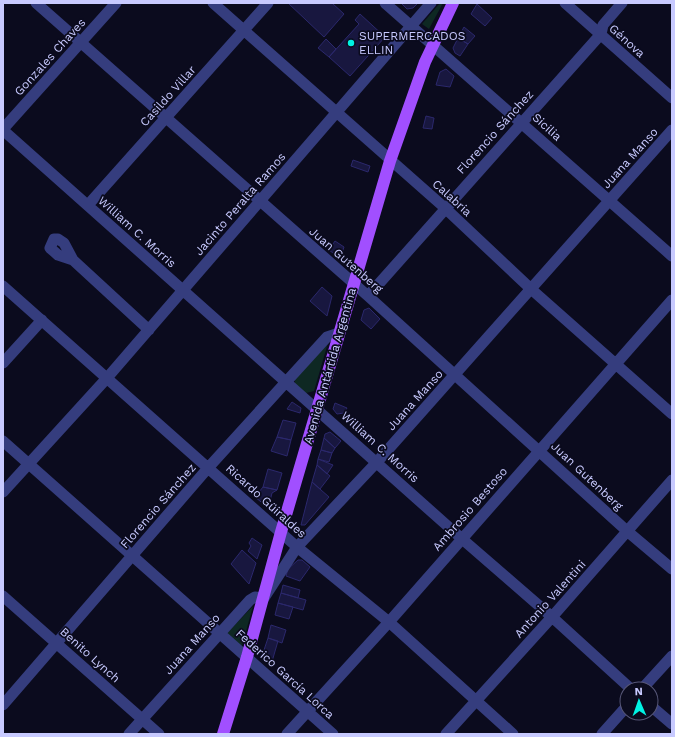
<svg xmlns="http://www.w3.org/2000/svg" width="675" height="737" viewBox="0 0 675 737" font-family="'Work Sans',sans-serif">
  <rect width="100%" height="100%" fill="#0b0b1e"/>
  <!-- green -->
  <path fill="#0e2823" d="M440,3H443L429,29L422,24Z
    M328,343L314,391L306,393L295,384V379Z
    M253,606L242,646L238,645L227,633Z"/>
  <!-- building -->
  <path fill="#18173f" stroke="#2b286c" d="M288,3H332L344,14L324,37Z
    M401,3H418L413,8L407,9Z
    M477,4L492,18L485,26L471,14Z
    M360,14L385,37L350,76L329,57L359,24L355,20Z
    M464,27L475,36L468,44L458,38Z
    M458,38L468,44L460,56L455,53L453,48Z
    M326,39L336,49L329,57L318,48Z
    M446,69L454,76L450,87L436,85L440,72Z
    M426,116L434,118L432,129L423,128Z
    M353,160L370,166L368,172L351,166Z
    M335,241L344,247L341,256H337L329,250Z
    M322,287L332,296L327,316L310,301Z
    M369,308L380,319L371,329L361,320L364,310Z
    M292,402L301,408L300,413L287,409Z
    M335,403L347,408L344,413L337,414L333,409Z
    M283,420L296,423L291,440L277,437Z
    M330,432L341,441L335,448L324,438L325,434Z
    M277,437L291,440L287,456L271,451Z
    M324,438L335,448L332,453L321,450Z
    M321,450L332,453L329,462L318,459Z
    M318,459L333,465L327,474L317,465Z
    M317,465L330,476L320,489L312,482Z
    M268,469L282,473L277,490L263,487Z
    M312,482L329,497L305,525H301Z
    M263,487L277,490L272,493L269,505L266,506L255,497Z
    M252,538L262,545L257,559L248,551L251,546L249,543Z
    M242,550L256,563L249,584L231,564Z
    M298,560H302L310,567L300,581L286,576L288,569Z
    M283,585L300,590L298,598L281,593Z
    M281,593L306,600L303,610L278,603Z
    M278,603L293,607L289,619L275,615Z
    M271,625L286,630L282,643L268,638Z
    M268,638L278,641L271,665L264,661L262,656Z"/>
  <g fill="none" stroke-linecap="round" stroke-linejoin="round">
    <!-- minor -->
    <path stroke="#353d7e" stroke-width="11" d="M36,3L368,296L627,531L672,569
      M213,3L445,208L531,289L672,414
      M385,3L672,256
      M565,3L672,98
      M3,129L116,3
      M3,130L461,538L552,617L631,689
      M88,205L268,3
      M73,260L58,255L50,248L54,239H58L64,243L73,260L149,330
      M3,286L297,547L389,622L513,734
      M368,296L601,34L603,25L622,3
      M3,363L42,320
      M3,441L333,734
      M3,492L107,378L431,3
      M3,596L159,734
      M642,689L672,656
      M3,705L208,468L286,382L327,337L339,333
      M651,706L672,724
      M129,734L250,600L255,597L264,598L297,547L377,462L672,130
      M287,734L389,622L672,300
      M446,734L552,617L672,480
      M602,734L627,706"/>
    <!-- major -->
    <path stroke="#a14fff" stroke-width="12" d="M223,734L247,657L281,532L390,161L425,62L453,3"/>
  </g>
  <!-- markers -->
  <circle fill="#00f3e4" stroke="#0b0b1e" stroke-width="1.5" cx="351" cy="43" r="4"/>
  <g text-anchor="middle" stroke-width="3.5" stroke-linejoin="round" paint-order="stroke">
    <!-- poi labels -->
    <g font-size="12" fill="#c8caff" stroke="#0b0b1e" text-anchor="start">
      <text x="359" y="40">SUPERMERCADOS<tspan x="359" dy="14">ELLIN</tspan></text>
    </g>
    <!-- street labels -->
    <g font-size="12" fill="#c8caff" stroke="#0b0b1e">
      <text transform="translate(627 41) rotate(42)" y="4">Génova</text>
      <text transform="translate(50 57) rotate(-48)" y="4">Gonzales Chaves</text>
      <text transform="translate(168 96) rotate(-48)" y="4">Casildo Villar</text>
      <text transform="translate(547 127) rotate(42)" y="4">Sicilia</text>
      <text transform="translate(495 132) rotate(-48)" y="4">Florencio Sánchez</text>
      <text transform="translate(630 158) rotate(-48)" y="4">Juana Manso</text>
      <text transform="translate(452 198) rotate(42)" y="4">Calabria</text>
      <text transform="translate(240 204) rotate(-49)" y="4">Jacinto Peralta Ramos</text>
      <text transform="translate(137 232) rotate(42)" y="4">William C. Morris</text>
      <text transform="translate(346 260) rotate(41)" y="4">Juan Gutenberg</text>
      <text transform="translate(330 366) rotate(-74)" y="4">Avenida Antártida Argentina</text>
      <text transform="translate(415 400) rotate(-48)" y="4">Juana Manso</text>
      <text transform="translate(380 447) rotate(42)" y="4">William C. Morris</text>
      <text transform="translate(587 476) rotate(43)" y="4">Juan Gutenberg</text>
      <text transform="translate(266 501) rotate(42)" y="4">Ricardo Güiraldes</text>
      <text transform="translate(158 506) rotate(-49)" y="4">Florencio Sánchez</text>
      <text transform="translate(470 509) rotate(-49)" y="4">Ambrosio Bestoso</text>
      <text transform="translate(550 599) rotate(-48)" y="4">Antonio Valentini</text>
      <text transform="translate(192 644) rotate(-48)" y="4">Juana Manso</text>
      <text transform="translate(90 655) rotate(42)" y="4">Benito Lynch</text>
      <text transform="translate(285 674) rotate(42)" y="4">Federico García Lorca</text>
    </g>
  </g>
  <!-- border -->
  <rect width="675" height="737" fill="none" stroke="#c8caff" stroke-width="8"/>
  <!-- north arrow -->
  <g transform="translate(639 701) rotate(358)"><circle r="19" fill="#0b0b1e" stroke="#575778"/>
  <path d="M0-3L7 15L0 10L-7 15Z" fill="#00f3e4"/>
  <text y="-6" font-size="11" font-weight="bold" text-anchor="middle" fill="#c8caff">N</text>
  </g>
</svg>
